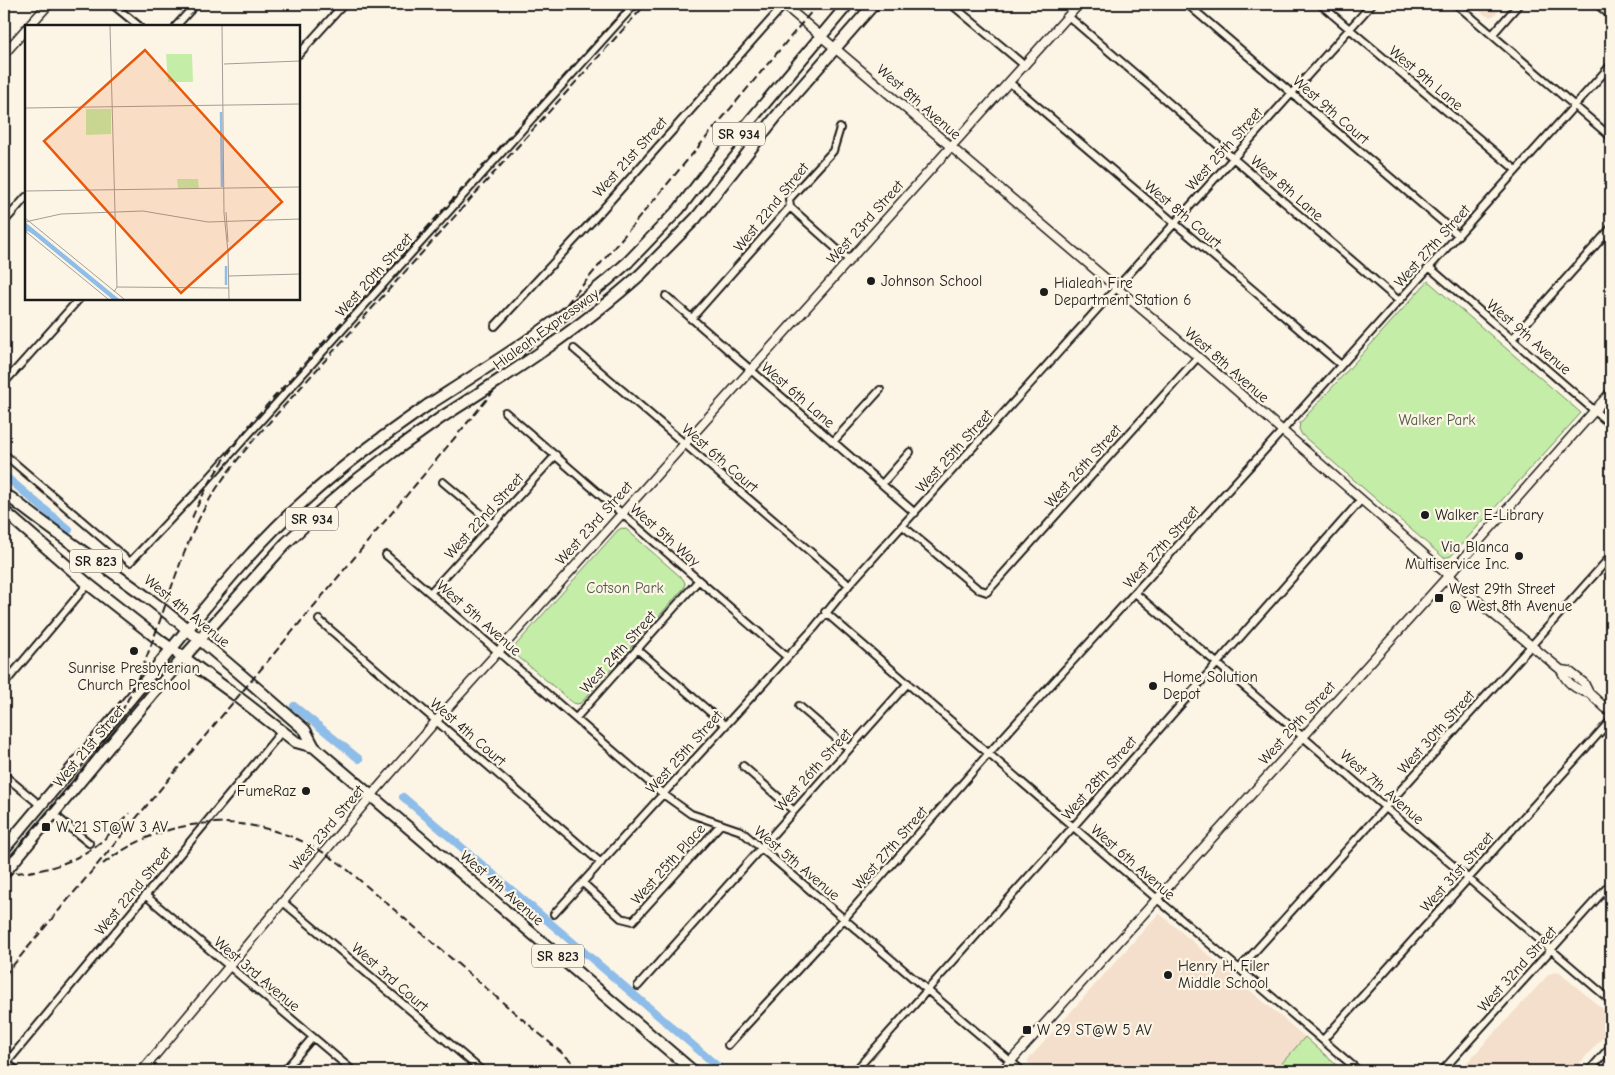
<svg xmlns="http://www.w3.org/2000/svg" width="1615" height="1075" viewBox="0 0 1615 1075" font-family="'Comic Neue',sans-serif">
  <rect width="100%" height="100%" fill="#fcf5e5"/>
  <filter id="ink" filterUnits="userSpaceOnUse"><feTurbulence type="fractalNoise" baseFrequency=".02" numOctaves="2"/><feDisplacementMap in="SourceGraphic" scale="10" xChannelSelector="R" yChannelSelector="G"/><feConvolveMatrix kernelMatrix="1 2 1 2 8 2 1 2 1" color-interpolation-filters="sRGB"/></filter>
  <g filter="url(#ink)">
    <!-- built -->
    <path fill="#f4dfcc" d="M1471,4H1505L1495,15L1490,17L1485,15Z
      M1159,913L1305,1037L1275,1071H1039L1027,1061Z
      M1555,972L1560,973L1611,1016V1028L1573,1071H1459L1549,974Z"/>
    <!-- green -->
    <path fill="#c4eda8" stroke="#708462" d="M1428,281L1581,413L1451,556L1444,558L1302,435L1299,429L1300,423Z
      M622,528L626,529L683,579L685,583L684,588L581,703L577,704L573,703L515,654L514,649L515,646L618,530Z
      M1305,1037L1343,1071H1275Z"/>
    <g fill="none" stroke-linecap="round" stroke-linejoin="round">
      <!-- canal -->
      <path stroke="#8ebde9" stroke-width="8" d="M4,475L69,530
        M294,706L359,759
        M403,797L723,1071"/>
      <defs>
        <path id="minor" d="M112,4L139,26
          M951,4L1024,65
          M1187,4L1458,235
          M1320,4L1516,170
          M1456,4L1611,137
          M1597,4L1611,16
          M1068,16L1399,301
          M176,26L196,4
          M1492,35L1519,4
          M299,54L344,4
          M1009,82L1341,365
          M790,207L849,260
          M4,222L26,197
          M1429,267L1611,425
          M666,296L915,513
          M691,319L790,207L789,199L833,151L840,128
          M495,326L594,219L784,5
          M1512,339L1611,228
          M574,349L849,585
          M4,383L79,299
          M505,412L787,657
          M833,442L880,390
          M4,454L130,562L201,487L635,4
          M443,482L493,524
          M882,484L910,452
          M903,526L978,589L987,592L1198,357
          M386,555L663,794L691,814L741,831L1022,1071
          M430,593L556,455
          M1135,593L1611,1001
          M825,612L1115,863L1359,1071
          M319,620L601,863
          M637,649L725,725
          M4,684L88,584
          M799,706L849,749
          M576,718L698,581
          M743,766L794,811
          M4,775L40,805
          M52,813L89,843
          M583,883L621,918L633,921L721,824
          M145,895L353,1071
          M283,902L482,1071
          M554,914L814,628L849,585L1372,4
          M1239,969L1531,646L1611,556
          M638,986L908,683
          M1323,1040L1611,720
          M728,1045L844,919L989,753L1282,431L1611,65
          M7,1063L17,1071
          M4,1066L282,731
          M284,1071L313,1037
          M855,1071L1073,827L1361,500
          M1442,1071L1611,883
          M1589,1071L1611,1046"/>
        <path id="tertiary" d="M783,4L1198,357L1488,610L1561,670L1569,671L1584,683L1589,693L1611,713
          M29,26L49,4
          M4,54L26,29
          M1561,670C1566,682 1576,690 1589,693
          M142,1071L371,796L436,721L1079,4
          M1002,1071L1449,575L1611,392"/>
        <path id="primary" d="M628,262L679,209L708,171L848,4
          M641,274L696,218L783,108L874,4
          M4,496L11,498C56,534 105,566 152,601C205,642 255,687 305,730L314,747L693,1071
          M4,511L88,584L162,642L234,694L296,742L314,747
          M4,849C57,785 112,722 164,658C209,603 252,547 305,500C343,465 385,435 428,405
          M4,873L177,665L286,543L318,513L354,482L393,452L442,417"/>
      </defs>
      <!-- minor casing -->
      <use href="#minor" stroke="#1c1c1c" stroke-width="10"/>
      <!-- tertiary casing -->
      <use href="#tertiary" stroke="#1c1c1c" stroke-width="11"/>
      <!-- primary casing -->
      <use href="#primary" stroke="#1c1c1c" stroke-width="14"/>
      <!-- minor -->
      <use href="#minor" stroke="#fcf5e5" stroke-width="6"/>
      <!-- tertiary -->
      <use href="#tertiary" stroke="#fcf5e5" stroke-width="8"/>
      <!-- primary -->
      <use href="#primary" stroke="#fcf5e5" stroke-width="10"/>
      <!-- rail -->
      <path stroke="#1c1c1c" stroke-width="2" stroke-dasharray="8 4" stroke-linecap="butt" d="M192,518C208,480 231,448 257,416L629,4
        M4,864C46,814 93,765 124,707C155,649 169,583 197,523C212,491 234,463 257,436L646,4
        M103,864C176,807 269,811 342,865L583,1071
        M4,873C39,874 74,864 102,841C112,832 121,822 130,813
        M4,976L818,4"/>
      <defs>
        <path id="primary-bridge" d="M428,405C497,361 567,318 628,262
          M442,417C511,373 580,329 641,274"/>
      </defs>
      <!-- primary-bridge casing -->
      <use href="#primary-bridge" stroke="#1c1c1c" stroke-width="14" stroke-linecap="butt"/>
      <!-- primary-bridge -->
      <use href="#primary-bridge" stroke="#fcf5e5" stroke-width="10"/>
    </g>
  </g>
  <!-- markers -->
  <g fill="#1c1c1c" stroke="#fcf5e5" stroke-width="2">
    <circle cx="871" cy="281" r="5"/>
    <circle cx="1044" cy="292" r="5"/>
    <circle cx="1425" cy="515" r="5"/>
    <circle cx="1519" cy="556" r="5"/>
    <rect x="1434" y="593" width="10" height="10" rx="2.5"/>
    <circle cx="134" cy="651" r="5"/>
    <circle cx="1153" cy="686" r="5"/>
    <circle cx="306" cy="791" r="5"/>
    <rect x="41" y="822" width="10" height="10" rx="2.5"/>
    <circle cx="1168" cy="975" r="5"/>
    <rect x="1022" y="1025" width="10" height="10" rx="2.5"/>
  </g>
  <g text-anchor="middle" stroke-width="4.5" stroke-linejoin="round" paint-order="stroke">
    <!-- shield labels -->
    <g fill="#fcf5e5" stroke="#5f5d58" stroke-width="1">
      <rect x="713" y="122.5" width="52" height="23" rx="4"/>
      <rect x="286" y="507.5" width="52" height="23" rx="4"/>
      <rect x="70" y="549.5" width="52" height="23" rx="4"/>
      <rect x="532" y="944.5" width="52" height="23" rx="4"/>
    </g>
    <g font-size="14" font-weight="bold" fill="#1c1c1c">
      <text x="739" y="139">SR 934</text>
      <text x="312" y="524">SR 934</text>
      <text x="96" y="566">SR 823</text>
      <text x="558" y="961">SR 823</text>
    </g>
    <!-- street labels -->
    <g font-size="15" fill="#1c1c1c" stroke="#fcf5e5">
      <text transform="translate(1426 78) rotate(40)" y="5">West 9th Lane</text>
      <text transform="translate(919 102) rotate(41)" y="5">West 8th Avenue</text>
      <text transform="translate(1331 110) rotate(41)" y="5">West 9th Court</text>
      <text transform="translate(1224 149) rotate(-48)" y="5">West 25th Street</text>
      <text transform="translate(630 157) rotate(-48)" y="5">West 21st Street</text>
      <text transform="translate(1287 188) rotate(41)" y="5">West 8th Lane</text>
      <text transform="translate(771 207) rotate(-51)" y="5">West 22nd Street</text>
      <text transform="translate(1183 214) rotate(40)" y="5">West 8th Court</text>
      <text transform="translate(865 222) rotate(-48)" y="5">West 23rd Street</text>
      <text transform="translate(1432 246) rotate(-48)" y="5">West 27th Street</text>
      <text transform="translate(374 275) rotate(-48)" y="5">West 20th Street</text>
      <text transform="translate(546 329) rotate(-36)" y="5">Hialeah Expressway</text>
      <text transform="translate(1529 337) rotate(41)" y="5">West 9th Avenue</text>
      <text transform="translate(1227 365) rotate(41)" y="5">West 8th Avenue</text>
      <text transform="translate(798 395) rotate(41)" y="5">West 6th Lane</text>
      <text transform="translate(954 451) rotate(-48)" y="5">West 25th Street</text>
      <text transform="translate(720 458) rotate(41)" y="5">West 6th Court</text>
      <text transform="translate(1083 466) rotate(-48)" y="5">West 26th Street</text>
      <text transform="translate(484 516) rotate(-48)" y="5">West 22nd Street</text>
      <text transform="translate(594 523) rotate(-48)" y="5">West 23rd Street</text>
      <text transform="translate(665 535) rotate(41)" y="5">West 5th Way</text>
      <text transform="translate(1161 547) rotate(-48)" y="5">West 27th Street</text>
      <text transform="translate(187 611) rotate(39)" y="5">West 4th Avenue</text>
      <text transform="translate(479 618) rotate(41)" y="5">West 5th Avenue</text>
      <text transform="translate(618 652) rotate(-48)" y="5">West 24th Street</text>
      <text transform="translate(1297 723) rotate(-48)" y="5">West 29th Street</text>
      <text transform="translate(468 732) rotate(41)" y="5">West 4th Court</text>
      <text transform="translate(1436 732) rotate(-48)" y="5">West 30th Street</text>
      <text transform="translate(89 746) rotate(-50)" y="5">West 21st Street</text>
      <text transform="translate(684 752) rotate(-48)" y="5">West 25th Street</text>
      <text transform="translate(813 770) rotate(-48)" y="5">West 26th Street</text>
      <text transform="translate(1099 778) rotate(-49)" y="5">West 28th Street</text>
      <text transform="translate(1382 787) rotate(41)" y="5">West 7th Avenue</text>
      <text transform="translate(327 828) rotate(-50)" y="5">West 23rd Street</text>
      <text transform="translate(890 848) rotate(-49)" y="5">West 27th Street</text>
      <text transform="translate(1133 862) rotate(41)" y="5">West 6th Avenue</text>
      <text transform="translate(797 863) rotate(40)" y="5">West 5th Avenue</text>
      <text transform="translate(668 864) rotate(-48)" y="5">West 25th Place</text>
      <text transform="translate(1457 872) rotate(-48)" y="5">West 31st Street</text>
      <text transform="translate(502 888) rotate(41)" y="5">West 4th Avenue</text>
      <text transform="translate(133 891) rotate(-50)" y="5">West 22nd Street</text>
      <text transform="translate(1517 969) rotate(-48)" y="5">West 32nd Street</text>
      <text transform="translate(257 974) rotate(40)" y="5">West 3rd Avenue</text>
      <text transform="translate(390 977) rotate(41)" y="5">West 3rd Court</text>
    </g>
    <!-- poi labels -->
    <g font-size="15" fill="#1c1c1c" stroke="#fcf5e5" text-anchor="start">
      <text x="881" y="286">Johnson School</text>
      <text x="1054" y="288">Hialeah Fire<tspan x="1054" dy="17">Department Station 6</tspan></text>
      <text x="1435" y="520">Walker E-Library</text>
      <text x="1509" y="552" text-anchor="end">Via Blanca<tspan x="1509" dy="17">Multiservice Inc.</tspan></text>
      <text x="1449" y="594">West 29th Street<tspan x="1449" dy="17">@ West 8th Avenue</tspan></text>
      <text x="134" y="673" text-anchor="middle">Sunrise Presbyterian<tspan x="134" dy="17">Church Preschool</tspan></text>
      <text x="1163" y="682">Home Solution<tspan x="1163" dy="17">Depot</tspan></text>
      <text x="296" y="796" text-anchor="end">FumeRaz</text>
      <text x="56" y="832">W 21 ST@W 3 AV</text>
      <text x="1178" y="971">Henry H. Filer<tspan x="1178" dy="17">Middle School</tspan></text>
      <text x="1037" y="1035">W 29 ST@W 5 AV</text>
    </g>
    <!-- park labels -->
    <g font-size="15" fill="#4e5b46" stroke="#fcf5e5">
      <text x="1437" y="425">Walker Park</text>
      <text x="625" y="593">Cotson Park</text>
    </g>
  </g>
  <!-- overview -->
  <g transform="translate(25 25)">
    <rect width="275" height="275" fill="#fcf5e5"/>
    <path d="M141,29H167L168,57H143ZM61,84H86V109L61,110ZM152,154H173L174,164H153Z" fill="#c4eda8"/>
    <path d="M0,197L94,274H87L9,210L3,206L0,208Z" fill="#8ebde9"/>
    <path fill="none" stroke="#8ebde9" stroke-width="2.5" d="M196,87L197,162M201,241V260"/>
    <path fill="none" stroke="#a29e95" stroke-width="1" d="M85,1L92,262L89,267M197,1L199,188L203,227M199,39L275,36M0,83L275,79M0,166L275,162M201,187L203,217M0,193L99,274M0,197L36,189L118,186L183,197L275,194M0,206L83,274M203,227L204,274M204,251L275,249M92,262L204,263"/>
    <path fill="#e8590c" fill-opacity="0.15" stroke="#e8590c" stroke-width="2.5" d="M120,25L257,177L156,268L19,116Z"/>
    <rect width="275" height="275" fill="none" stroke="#1c1c1c" stroke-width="2.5"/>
  </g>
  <!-- margin -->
  <rect width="1615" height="1075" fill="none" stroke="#fcf5e5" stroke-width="20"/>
  <rect x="10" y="10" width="1595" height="1055" fill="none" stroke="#1c1c1c" stroke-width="2" filter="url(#ink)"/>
</svg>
